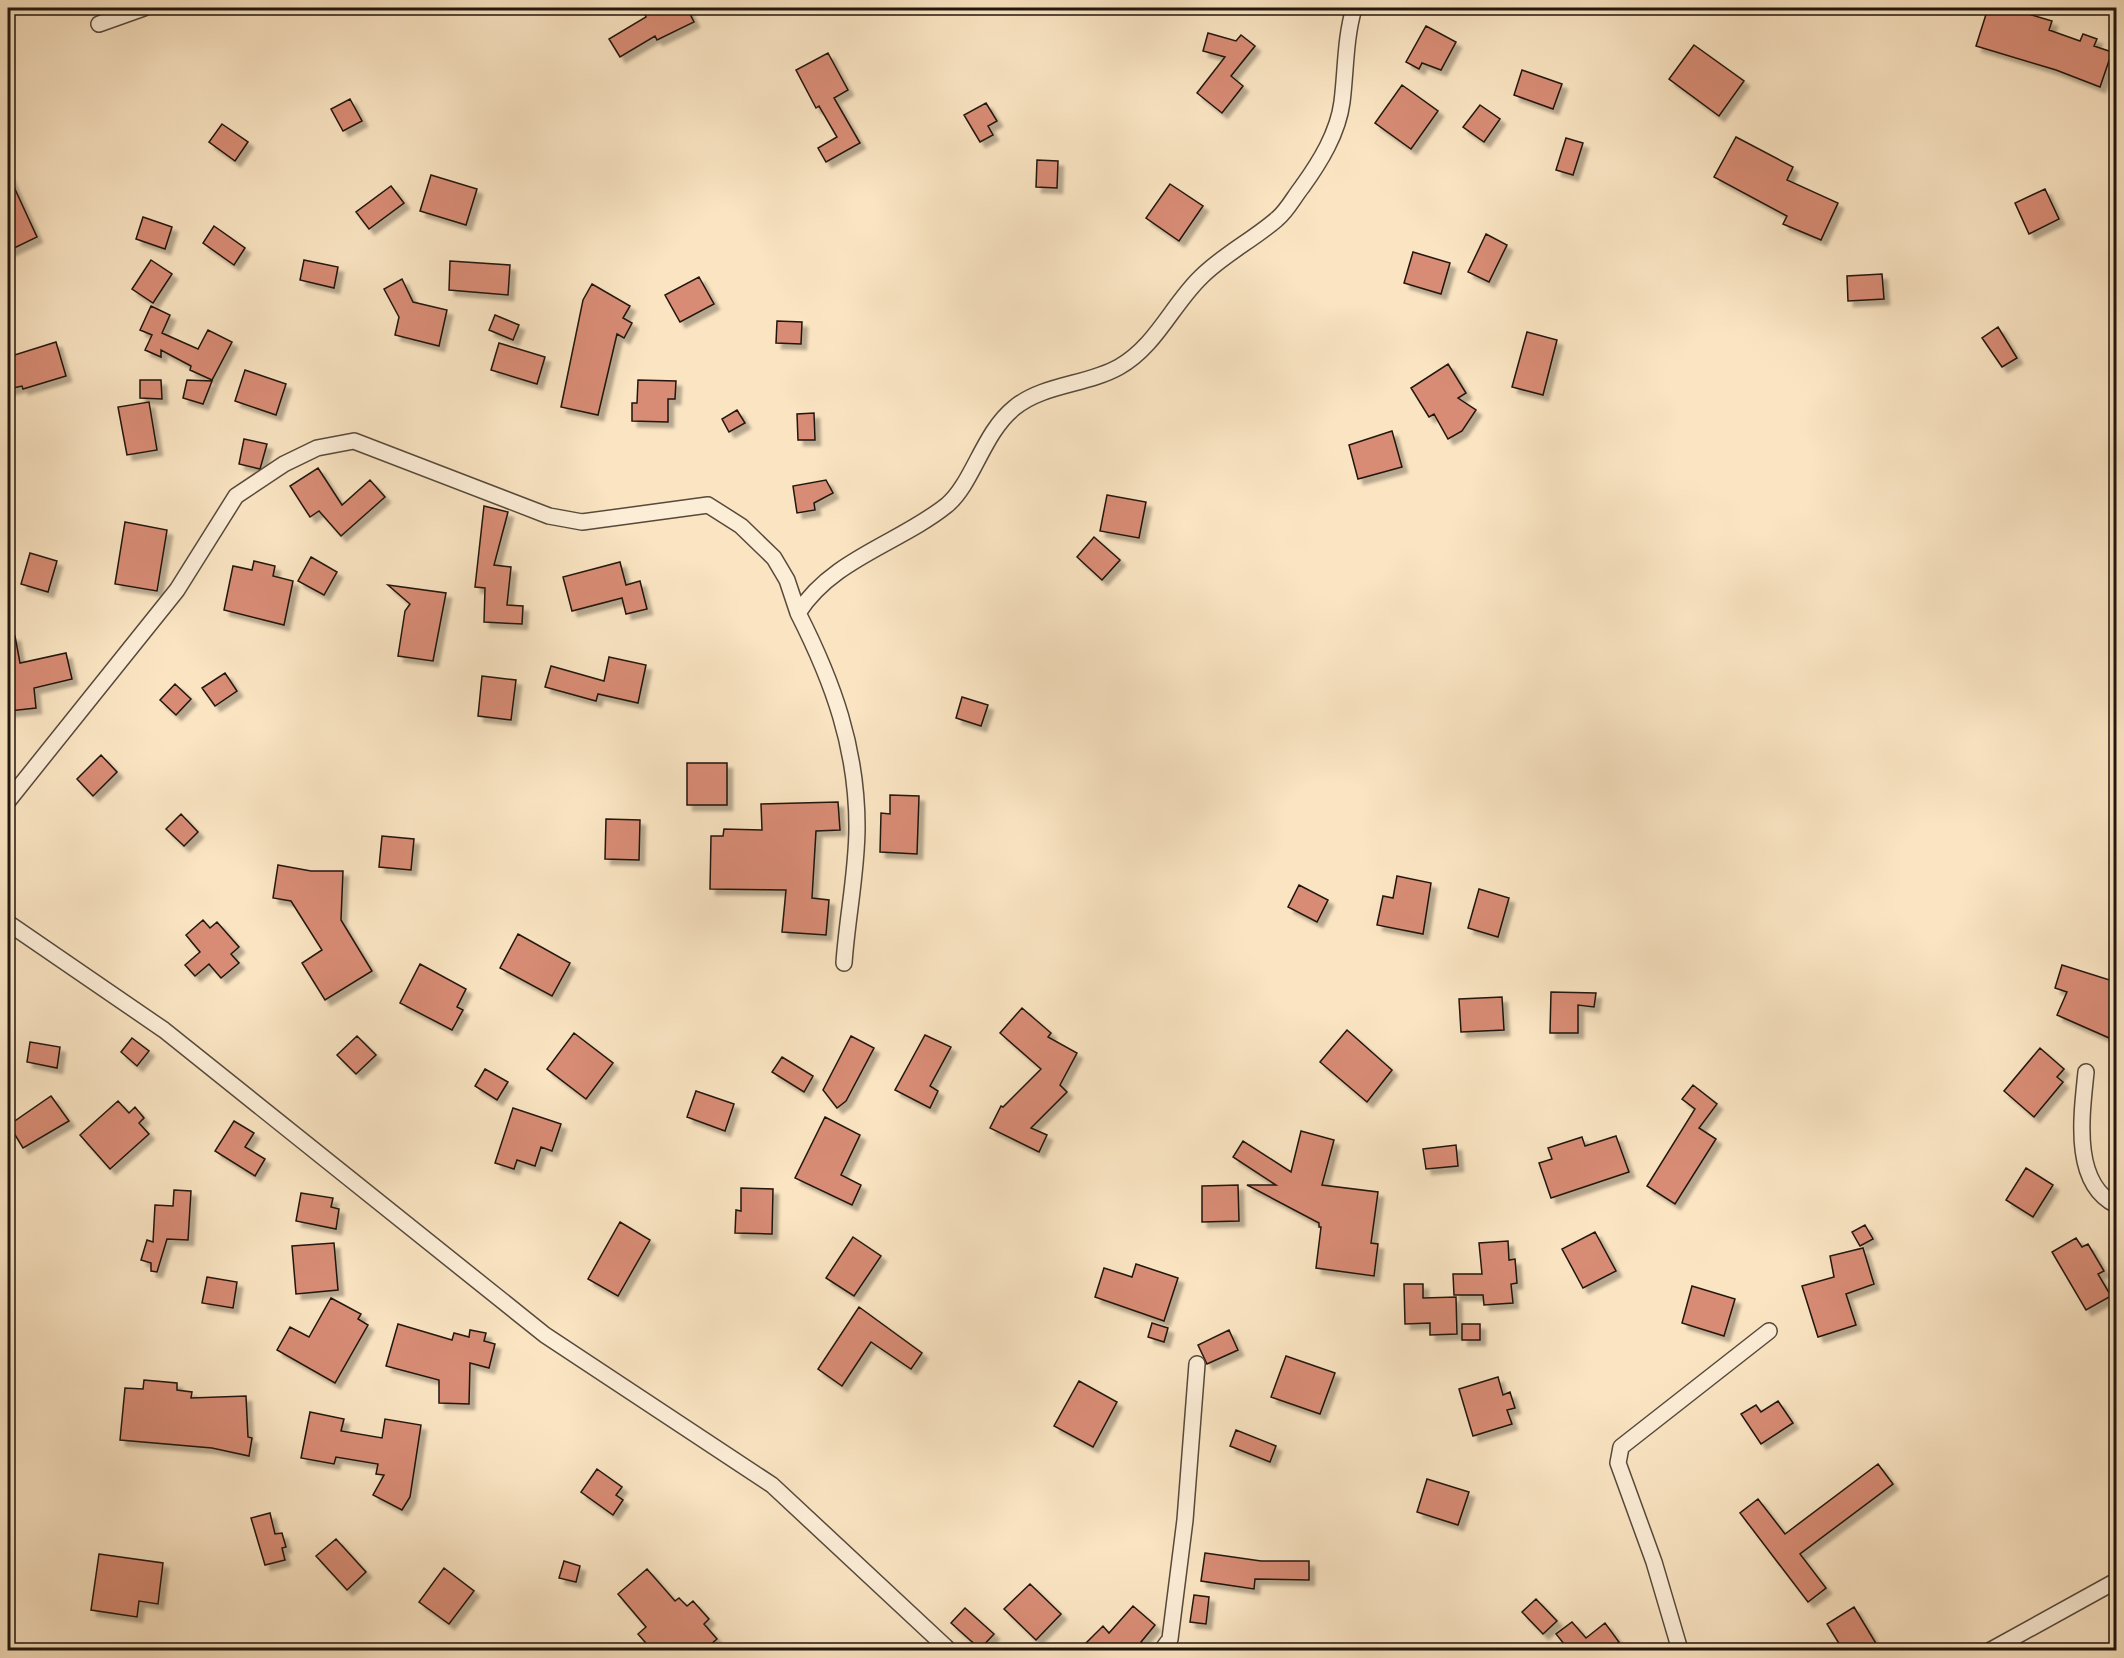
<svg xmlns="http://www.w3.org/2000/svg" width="2124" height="1658" viewBox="0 0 2124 1658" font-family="'Libre Bodoni',serif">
  <defs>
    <filter id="shadow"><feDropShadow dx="5.5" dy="5.5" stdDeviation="1.5" flood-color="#0004"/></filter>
  </defs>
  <rect width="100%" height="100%" fill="#fae4c2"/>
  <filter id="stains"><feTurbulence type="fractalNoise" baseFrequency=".00333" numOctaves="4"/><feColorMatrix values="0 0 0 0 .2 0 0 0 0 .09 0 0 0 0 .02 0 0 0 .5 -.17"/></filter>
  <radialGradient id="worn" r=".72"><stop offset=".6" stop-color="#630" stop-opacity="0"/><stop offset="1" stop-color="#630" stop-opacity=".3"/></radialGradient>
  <!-- building -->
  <path fill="#d88c74" stroke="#21160d" stroke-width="1.5" filter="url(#shadow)" d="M642,8H687L694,22L657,40L655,36L620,57L609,39L646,17Z
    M1988,8H2008L2052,21L2049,30L2080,41L2083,34L2097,39L2094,46L2112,52L2100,87L2056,70L1976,46Z
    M1426,26L1456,42L1441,70L1422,63L1419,69L1406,62Z
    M1208,33L1236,41L1241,35L1255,46L1231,76L1243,86L1222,113L1197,93L1225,57L1203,51Z
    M1694,45L1744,81L1719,116L1669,79Z
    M828,53L848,90L834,98L860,143L826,162L818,148L837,137L819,106L816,108L796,70Z
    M1522,70L1562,84L1553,109L1514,95Z
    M1402,85L1438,111L1411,149L1375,123Z
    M350,99L362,121L343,131L331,109Z
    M986,103L997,121L988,126L993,135L980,142L964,115Z
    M1480,105L1500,119L1484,142L1463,127Z
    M222,124L248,142L235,161L209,142Z
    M1736,137L1793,167L1787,180L1838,203L1821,240L1783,224L1787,216L1714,177Z
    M1566,138L1583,143L1573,175L1556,170Z
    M1037,160L1058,161L1057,188L1036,187Z
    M8,174L37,237L8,251Z
    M431,175L477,189L466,225L420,211Z
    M1170,184L1203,206L1179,241L1146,218Z
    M391,186L404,203L369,229L356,212Z
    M2045,189L2059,219L2029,234L2015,203Z
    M143,217L172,227L165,249L136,239Z
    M214,226L245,248L234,265L203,243Z
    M1486,234L1507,245L1489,282L1468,272Z
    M1413,252L1450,263L1441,294L1404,283Z
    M151,260L172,274L153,303L132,289Z
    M304,260L338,267L334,288L300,280Z
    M450,261L510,265L508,295L449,290Z
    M1882,274L1884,299L1848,301L1847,276Z
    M699,277L714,304L680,322L665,295Z
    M402,279L413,302L447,310L439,346L395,335L399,317L384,289Z
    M592,284L630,306L623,318L632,323L624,338L617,334L598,415L561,407L583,300Z
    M151,306L170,315L162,333L198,349L208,330L232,342L212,380L190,370L191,366L161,350V357L145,350L152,335L140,330Z
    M495,315L519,325L513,340L489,330Z
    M777,321L802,322L801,344L776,343Z
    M1998,327L2017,358L2002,367L1982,338Z
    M1527,332L1557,340L1543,395L1512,387Z
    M56,342L66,376L23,389L22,386L8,389V357Z
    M499,343L545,357L537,384L491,370Z
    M1448,364L1466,393L1458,398L1476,410L1462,431L1448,439L1434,414L1429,417L1411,388Z
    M245,370L286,384L276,415L235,401Z
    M140,380H161L162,399L140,398Z
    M187,380L212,381L203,404L183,398Z
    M638,380L676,381L675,399H668V422L632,421V403H637Z
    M149,402L157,450L127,455L118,407Z
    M737,410L745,423L729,432L722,419Z
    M814,413L815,440H798L797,414Z
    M1392,431L1402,467L1358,479L1349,445Z
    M244,439L267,444L260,469L239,464Z
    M318,468L342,505L370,480L385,497L341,536L319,511L310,517L290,486Z
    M826,480L833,493L814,503L815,510L797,513L793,486Z
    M1107,495L1146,502L1139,538L1100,531Z
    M484,506L508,512L494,565L511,567L507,605L523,606L522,624L484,622L485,588L475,587Z
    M125,522L167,530L157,591L115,584Z
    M1094,537L1120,560L1102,580L1077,557Z
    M30,553L57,561L48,592L21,584Z
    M311,557L337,572L324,595L298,581Z
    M254,561L275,566L273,576L293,581L284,625L224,610L233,566L252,570Z
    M620,562L626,585L640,581L647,609L626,614L622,598L572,611L563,577Z
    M388,585L446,593L433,661L398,656L405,611L410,604Z
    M8,636H15L20,663L66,653L72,679L34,688L36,708L9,711Z
    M609,657L646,665L638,703L598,694L596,701L545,687L551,666L604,681Z
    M225,673L237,691L215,706L202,688Z
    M482,676L516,680L511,720L478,716Z
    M175,684L191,699L176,715L160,700Z
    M962,697L988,705L981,726L956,718Z
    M101,755L117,772L93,796L77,779Z
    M687,763H727V805H687Z
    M890,795L919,796L917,854L880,852L881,813L890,814Z
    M838,802L840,830L816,831L812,898L829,900L826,935L782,932L786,890L710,889L711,836H723L724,829L762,830L761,804Z
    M181,814L198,832L184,846L166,829Z
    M606,819L640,820L639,860L605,859Z
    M382,836L414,839L411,870L379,867Z
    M278,865L311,871H343L341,920L372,971L325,1000L302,963L322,950L291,901L273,898Z
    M1397,876L1431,883L1423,934L1377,925L1383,896L1393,898Z
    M1299,885L1328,900L1317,922L1288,907Z
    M1479,889L1509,898L1498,937L1468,928Z
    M203,920L210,928L217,922L239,947L231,954L239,963L221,978L209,964L195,976L185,965L200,952L186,935Z
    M518,934L570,963L552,996L500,968Z
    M420,964L466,989L457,1007L463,1010L452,1030L400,1003Z
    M2062,965L2116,982V1041L2057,1015L2067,992L2055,988Z
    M1551,992L1596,993L1594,1007L1578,1005V1033H1550Z
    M1502,997L1504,1030L1461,1032L1459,999Z
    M1022,1008L1051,1033L1048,1037L1077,1053L1060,1085L1067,1092L1031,1128L1047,1135L1039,1152L990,1128L1001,1106L1003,1107L1041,1069L1000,1033Z
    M1347,1030L1392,1070L1367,1102L1320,1062Z
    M574,1033L613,1063L586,1099L547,1069Z
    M925,1035L951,1047L930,1086L938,1091L930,1108L895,1090Z
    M357,1036L376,1055L356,1074L337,1055Z
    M851,1036L874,1048L846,1101L837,1108L823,1090Z
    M132,1038L149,1051L137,1066L121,1052Z
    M30,1042L60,1047L57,1068L27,1062Z
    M2040,1048L2064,1069L2057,1077L2063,1082L2034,1117L2004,1091Z
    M782,1057L813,1076L804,1092L772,1072Z
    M485,1069L508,1082L497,1100L475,1086Z
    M1693,1085L1717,1104L1699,1128L1716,1139L1675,1204L1647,1186L1695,1109L1682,1099Z
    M696,1091L734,1104L725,1131L687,1117Z
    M51,1096L69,1121L23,1148L9,1125Z
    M118,1101L129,1113L135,1107L144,1118L139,1123L149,1134L110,1169L80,1135Z
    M513,1108L561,1124L552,1151L541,1147L535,1166L517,1160L514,1169L495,1163Z
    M825,1117L860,1135L841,1175L861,1185L852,1205L795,1178Z
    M234,1121L254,1133L245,1147L265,1159L255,1176L215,1151Z
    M1301,1131L1334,1140L1322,1185L1378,1192L1371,1243L1378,1244L1374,1276L1316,1268L1321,1227H1319V1223L1247,1185H1276L1233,1157L1243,1141L1291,1172Z
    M1616,1136L1629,1172L1551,1198L1539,1163L1552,1159L1548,1148L1582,1137L1585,1146Z
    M1456,1145L1458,1166L1426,1169L1423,1149Z
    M2026,1168L2053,1185L2033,1217L2006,1200Z
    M1238,1185L1239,1221L1202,1222V1186Z
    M741,1188L773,1189L772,1234L735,1233L736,1210L741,1211Z
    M174,1190L191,1191L188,1240L167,1239L157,1272L151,1271V1263L141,1260L147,1240L153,1242L155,1205L173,1206Z
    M301,1193L333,1198L331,1207L339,1209L336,1229L296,1221Z
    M620,1222L650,1240L618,1296L588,1279Z
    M1865,1225L1873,1239L1860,1246L1852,1232Z
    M1595,1232L1616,1271L1583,1288L1562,1249Z
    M853,1237L881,1256L854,1296L826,1278Z
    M2076,1238L2082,1247L2088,1244L2104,1271L2098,1274L2111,1296L2086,1310L2052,1252Z
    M1508,1241L1509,1260L1515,1259L1517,1283L1511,1284L1513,1303L1484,1305L1483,1295H1454L1453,1274H1482L1479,1243Z
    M334,1243L338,1290L296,1294L292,1246Z
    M1863,1248L1874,1284L1846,1294L1856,1325L1818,1337L1802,1286L1834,1277L1830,1256Z
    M1136,1264L1178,1278L1164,1321L1095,1297L1104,1268L1132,1277Z
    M207,1277L237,1282L233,1308L202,1303Z
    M1404,1284H1423V1298L1456,1297L1457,1334L1430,1335V1323L1405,1324Z
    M1692,1286L1735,1299L1724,1336L1682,1323Z
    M331,1298L361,1314L358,1319L368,1325L335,1383L277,1350L290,1327L309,1337Z
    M859,1307L922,1353L911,1369L871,1342L842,1386L818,1369Z
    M1152,1323L1168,1328L1164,1342L1148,1337Z
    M398,1324L452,1340L454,1333L469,1337L470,1330L486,1333L484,1341L495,1344L489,1368L470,1363L469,1404L439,1403V1380L386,1366Z
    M1462,1324H1480V1340H1462Z
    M1229,1330L1238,1350L1207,1364L1198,1345Z
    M1286,1356L1335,1373L1320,1414L1271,1397Z
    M1498,1377L1503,1395L1510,1392L1515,1408L1507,1410L1512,1424L1473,1436L1459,1389Z
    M144,1380L177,1383V1390L192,1392L191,1398L246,1396L248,1437L252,1438L249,1456L212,1448L120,1440L125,1388L143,1389Z
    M1079,1381L1117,1402L1093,1447L1054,1426Z
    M1778,1401L1793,1423L1761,1444L1741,1414L1756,1405L1761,1412Z
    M310,1412L344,1419L341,1431L382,1438L385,1419L421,1425L410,1497L402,1510L373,1495L384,1475L376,1474L378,1464L336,1457L334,1464L301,1458Z
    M1236,1430L1276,1446L1270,1462L1230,1446Z
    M1878,1464L1893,1484L1800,1554L1826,1588L1808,1602L1740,1513L1758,1499L1785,1534Z
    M597,1469L622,1487L616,1495L623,1500L613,1515L581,1492Z
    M1427,1479L1469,1492L1458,1525L1417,1512Z
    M270,1513L275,1534L282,1533L286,1547L282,1548L285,1560L265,1565L251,1518Z
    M336,1539L366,1572L347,1590L316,1556Z
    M1205,1553L1261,1561H1309V1580L1255,1579L1254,1589L1201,1581Z
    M99,1554L163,1563L158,1604L139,1601L137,1617L91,1610Z
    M564,1561L580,1566L576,1582L559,1578Z
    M444,1568L474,1591L449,1624L419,1602Z
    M647,1569L675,1601L679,1598L687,1606L693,1601L709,1619L704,1624L717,1639L704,1650H652L638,1634L646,1627L618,1594Z
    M1030,1584L1061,1614L1036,1640L1004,1609Z
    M1194,1595L1209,1597L1206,1624L1190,1622Z
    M1536,1599L1557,1621L1543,1634L1522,1612Z
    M1133,1606L1155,1625L1141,1642L1149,1650H1093L1086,1643L1103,1626L1109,1633Z
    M1854,1607L1880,1650H1843L1827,1624Z
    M965,1608L994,1634L980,1649L951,1623Z
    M1572,1622L1586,1638L1605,1623L1619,1642L1608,1650H1569L1556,1634Z"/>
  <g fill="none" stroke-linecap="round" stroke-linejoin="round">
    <defs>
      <path id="street" d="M99,24L144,8
        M8,801L177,590L236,496L284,464L317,448L354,441L549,516L582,522L708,505L741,526L774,558L787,580L798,613
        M8,923L164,1030L545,1335L772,1485L949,1650
        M844,963C847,918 857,872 857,827C857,748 833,682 798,613C832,559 900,543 947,505C973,483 983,433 1014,408C1043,384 1087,385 1119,367C1156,346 1172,305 1201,277C1224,254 1253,240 1277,219C1287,211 1294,197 1302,187C1320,162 1338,133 1342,102C1346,70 1345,39 1354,8
        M2086,1072C2082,1113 2071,1183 2116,1205
        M1162,1650L1170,1639L1185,1520L1197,1364
        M1680,1650L1654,1562L1618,1463L1621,1447L1769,1331
        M1991,1650L2116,1581"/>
    </defs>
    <!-- street casing -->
    <use href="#street" stroke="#574a3a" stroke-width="18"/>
    <!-- street -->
    <use href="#street" stroke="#fcedd7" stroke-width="15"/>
  </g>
  <!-- margin -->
  <rect width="2124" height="1658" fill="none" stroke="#fae4c2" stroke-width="30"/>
  <rect x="9" y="9" width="2106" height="1640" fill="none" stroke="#21160d" stroke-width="3"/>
  <rect x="15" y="15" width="2094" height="1628" fill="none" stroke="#21160d" stroke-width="1.5"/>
  <rect width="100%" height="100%" filter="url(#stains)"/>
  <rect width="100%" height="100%" fill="url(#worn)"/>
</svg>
